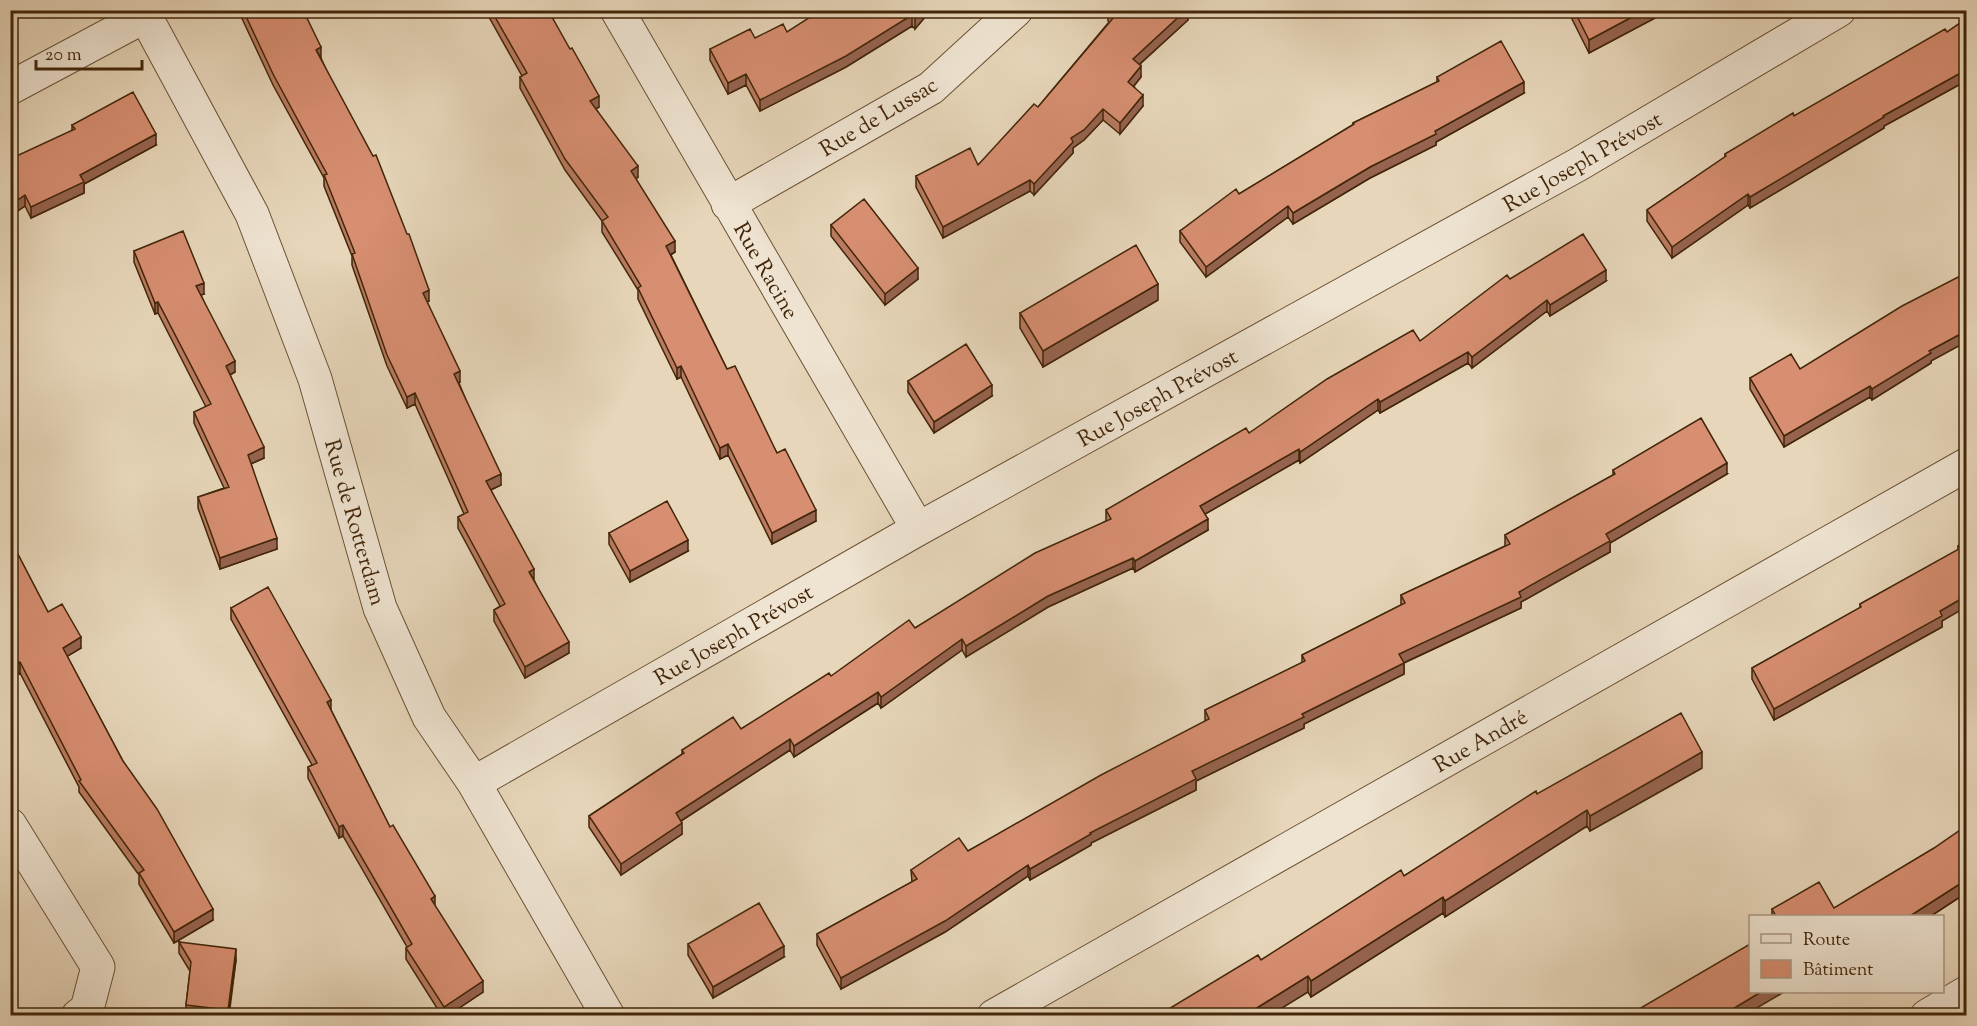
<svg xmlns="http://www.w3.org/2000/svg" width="1977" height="1026" viewBox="0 0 1977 1026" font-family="'Sorts Mill Goudy',serif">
  <rect width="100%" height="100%" fill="#e7d6ba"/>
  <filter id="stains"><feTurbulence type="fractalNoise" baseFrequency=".00333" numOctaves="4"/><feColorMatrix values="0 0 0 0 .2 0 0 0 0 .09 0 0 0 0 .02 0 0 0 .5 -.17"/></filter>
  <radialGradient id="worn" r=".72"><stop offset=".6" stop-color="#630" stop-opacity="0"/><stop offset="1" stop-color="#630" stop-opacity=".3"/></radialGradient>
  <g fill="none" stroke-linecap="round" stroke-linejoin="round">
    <defs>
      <path id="minor" d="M142,10L252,214L315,379L380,608L429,717L474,783L608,1016
        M617,10L918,529
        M10,88L145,16
        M728,204L931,88L1016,10
        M474,783L918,529L1579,164L1839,10
        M10,825L98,967L87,1009L78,1016
        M994,1016L1966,465
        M1927,1016L1966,993"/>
    </defs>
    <!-- minor casing -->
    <use href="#minor" stroke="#6b5235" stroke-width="35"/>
    <!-- minor -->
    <use href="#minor" stroke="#efe4d2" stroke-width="33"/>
  </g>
  <!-- wall -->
  <path fill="#b97a61" stroke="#422609" stroke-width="1.5" d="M238,10H303L321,58L429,301L427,302L460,382L459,383L501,485L491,490L569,653L525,678L494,621V610L500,606L458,528V517L464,514L415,404L407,408L387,366L352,265V256L324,186V178L273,85Z
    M485,10H548L599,107L596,109L638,177L636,179L675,252L671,255L727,369L777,453L816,521L772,544L728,455L720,459L681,377L677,379L638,299V290L602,232V221L565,170L520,88V77L522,76Z
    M931,10L915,29L912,26L846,67L760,111L746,85L728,94L710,60V49L755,38L787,32Z
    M1108,10H1188V20L1139,65L1141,77L1134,86L1143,106L1120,134L1103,120L1084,140L1073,148V153L1034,195L1030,191L943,238L916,187V176L978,165L1038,107L1109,22L1108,21Z
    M1570,10H1670L1589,53L1570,15Z
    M1966,19V81L1884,126V128L1750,208L1748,205L1672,258L1647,221V210L1725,157V154L1947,32Z
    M1437,77L1524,93L1436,142V145L1370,178L1293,224L1288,217L1206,277L1180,242V231L1239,194L1353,125V123L1437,82Z
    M72,125L156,145L84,184V193L31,218L25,206L10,216L72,130Z
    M831,225L918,279L885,305L831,236Z
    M134,251L204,294L201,295L235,372L230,375L264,458L251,464L277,549L220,569L198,508V497L224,488L194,423V412L206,407L158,313L155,314L134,262Z
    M1510,279L1606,281L1550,316L1547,311L1472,368L1468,363L1380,413L1378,410L1300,463L1299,460L1205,514L1208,530L1135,572L1133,568L1048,607L966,657L962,650L881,708L878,703L794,757L790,750L681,821L682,834L621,875L589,827V816L682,754V750L741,729L915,628L1106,521V510L1420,341Z
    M1158,300L1043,367L1020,328V313Z
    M1931,361V363L1872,400L1870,397L1784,447L1750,389V378L1800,369Z
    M908,381L992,396L934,433L908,392Z
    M1613,470L1727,474L1610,543V552L1521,602V608L1404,663V674L1304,724V728L1196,781V790L1091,843V845L1030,880L1028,876L945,932L841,989L817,945V934L912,882L911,870L968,851L1205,722V710L1302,663V655L1401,605V595L1505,546V535L1613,475Z
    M609,533L688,551L630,582L609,544Z
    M10,539L48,612L81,648L67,656L123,761L213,920L174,943L139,884V875L79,792V787L20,673L10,678Z
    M1966,541L1942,621V627L1774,720L1752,679V668L1860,608V604L1958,550V546Z
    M231,608L331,710L390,827L483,992L447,1016H442L406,959V948L407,947L343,836L339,838L308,778V767L312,765L231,619Z
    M1702,768L1590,831L1587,826L1445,917L1443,913L1311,997L1308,992L1261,960L1404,876L1537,794Z
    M1966,893L1931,916H1772V909L1834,908Z
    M179,942L236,960L229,1016H186V1005L190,971L179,953Z
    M688,944L784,957L713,998L688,955Z"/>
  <!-- shaded-wall -->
  <path fill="#96634f" stroke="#422609" stroke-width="1.5" d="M922,10H931L915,29V18Z
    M1186,10H1188V20L1133,70V59Z
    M1645,10H1670L1589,53V40Z
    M912,15V26L846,67L760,111V100Z
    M321,47V58L316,50Z
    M1141,66V77L1128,93V82Z
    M1966,70V81L1884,126V128L1750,208V197L1883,116Z
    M746,74V85L728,94V83Z
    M1524,82V93L1436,142V145L1370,178L1293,224V213L1370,167Z
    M1143,95V106L1120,134V123Z
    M599,96V107L590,112V101Z
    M1103,109V120L1084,140L1073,148V153L1034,195V184L1071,138Z
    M156,134V145L84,184V193L31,218V207L80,175Z
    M638,166V177L631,182V171Z
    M1030,180V191L943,238V227Z
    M1748,194V205L1672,258V247Z
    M25,195V206L10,216V205Z
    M1288,206V217L1206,277V267Z
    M675,241V252L666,257V246Z
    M918,268V279L885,305V294Z
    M1606,270V281L1550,316V305Z
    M204,283V294L196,297V286Z
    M1158,284V300L1043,367V351Z
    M429,290V301L423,304V293Z
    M1547,300V311L1472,368V357Z
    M158,302V313L155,314V303Z
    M1966,331V342L1931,361V363L1872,400V389L1929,351Z
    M1468,352V363L1380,413V402Z
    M235,361V372L226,377V366Z
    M681,366V377L677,379V368Z
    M460,371V382L454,385V374Z
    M992,385V396L934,433V422Z
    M1870,386V397L1784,447V436Z
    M415,393V404L407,408V397Z
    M1378,399V410L1300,463V452Z
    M728,444V455L720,459V448Z
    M264,447V458L248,465V455Z
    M1299,449V460L1200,517V506Z
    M1727,463V474L1610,543V552L1521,602V608L1399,665V654L1519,592L1606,534Z
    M501,474V485L486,492V481Z
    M816,510V521L772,544V533Z
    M1208,519V530L1135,572V561Z
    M277,538V549L220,569V558Z
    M688,540V551L630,582V571Z
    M1133,558V568L1048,607L966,657V646L1048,596Z
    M534,569V580L529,572Z
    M1966,596V607L1942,621V627L1774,720V709Z
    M81,637V648L63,659V648Z
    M962,639V650L881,708V697Z
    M569,642V653L525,678V667Z
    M20,662V673L10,678V667Z
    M1404,663V674L1304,724V728L1196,781V790L1091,843V845L1030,880V869L1192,771L1302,714Z
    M878,692V703L794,757V746Z
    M331,700V711L327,702Z
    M790,739V750L676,824V813Z
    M1702,752V768L1590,831V816Z
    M1587,810V826L1445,917V901Z
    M682,823V834L621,875V864Z
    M343,825V836L339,838V827Z
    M1028,865V876L945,932L841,989V978Z
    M1966,880V893L1931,916H1910Z
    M435,896V907L431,899Z
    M1443,897V913L1311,997V981Z
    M213,909V920L174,943V932Z
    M784,946V957L713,998V987Z
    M236,949V960L228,1016V1010Z
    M1308,976V992L1269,1016H1244Z
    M483,981V992L447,1016H444V1007Z
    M1761,992H1784L1743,1016H1721Z"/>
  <!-- building -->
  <path fill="#d78e71" stroke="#422609" stroke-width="1.5" d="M243,10H303L321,47L316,50L373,156L376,155L407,234H409L429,290L423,293L460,371L454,374L501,474L486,481L534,569L529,572L569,642L525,667L494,610L505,604L458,517L468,512L415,393L407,397L387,355L352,254L355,253L324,175L327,174L273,74Z
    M491,10H548L570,49L572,48L599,96L590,101L638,166L631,171L675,241L666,246L727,369L735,366L777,453L785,449L816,510L772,533L728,444L720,448L681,366L677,368L638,288L641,286L602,221L608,217L565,159L520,77L527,73Z
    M821,10H922L915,18L912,15L846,56L760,100L746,74L728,83L710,49L750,29L755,38L783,24L787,32Z
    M1108,10H1186L1133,59L1141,66L1128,82L1143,95L1120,123L1103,109L1084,130L1071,138L1073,142L1034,184L1030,180L943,227L916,176L970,148L978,165L1034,104L1038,107L1114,17Z
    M1574,10H1645L1589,40Z
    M1966,19V70L1883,116L1884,117L1750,197L1748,194L1672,247L1647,210L1726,156L1725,154L1793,113L1794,116L1945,29L1947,32Z
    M1501,41L1524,82L1435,131L1436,134L1370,167L1293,213L1288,206L1206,267L1180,231L1236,189L1239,194L1354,124L1353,123L1439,81L1437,77Z
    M133,92L156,134L80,175L84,182L31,207L25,195L10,205V159L75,129L72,125Z
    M864,199L918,268L885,294L831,225Z
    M183,231L204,283L196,286L235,361L226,366L264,447L248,455L277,538L220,558L198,497L229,487L194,412L211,404L158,302L155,303L134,251Z
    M1583,234L1606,270L1550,305L1547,300L1472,357L1468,352L1380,402L1378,399L1300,452L1299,449L1200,506L1208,519L1135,561L1133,558L1048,596L966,646L962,639L881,697L878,692L794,746L790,739L676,813L682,823L621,864L589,816L684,753L682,750L733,717L741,729L829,673L831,676L909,620L915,628L1035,553L1111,519L1106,510L1246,428L1249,433L1327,379L1413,330L1420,341L1507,275L1510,279Z
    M1136,245L1158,284L1043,351L1020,313Z
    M1966,273V331L1929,351L1931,353L1872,389L1870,386L1784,436L1750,378L1791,354L1800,369L1902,306Z
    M966,344L992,385L934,422L908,381Z
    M1701,418L1727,463L1606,534L1610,541L1519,592L1521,597L1399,654L1404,663L1302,714L1304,717L1192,771L1196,779L1090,833L1091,834L1030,869L1028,865L945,921L841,978L817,934L917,879L911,870L959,838L968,851L1101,775L1209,719L1205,710L1305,661L1302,655L1405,603L1401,595L1510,544L1505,535L1615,474L1613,470Z
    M667,501L688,540L630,571L609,533Z
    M10,539L48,612L62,604L81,637L63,648L123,761L157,809L213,909L174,932L139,873L144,870L79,781L81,780L20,662L10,667Z
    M1966,541V596L1940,611L1942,616L1774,709L1752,668L1861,607L1860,604L1959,549L1958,546Z
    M268,587L331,700L327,702L390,827L393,825L435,896L431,899L483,981L444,1007L406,948L412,944L343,825L339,827L308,767L317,763L231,608Z
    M1681,713L1702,752L1590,816L1587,810L1445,901L1443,897L1311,981L1308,976L1244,1016H1157L1258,955L1261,960L1401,870L1404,876L1536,791L1537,794Z
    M1966,826V880L1910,916H1776L1772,909L1819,882L1834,908L1934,848Z
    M759,903L784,946L713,987L688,944Z
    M179,942L236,949L228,1010L186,1005L191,962Z
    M1750,944V992H1761L1721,1016H1627Z"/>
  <g text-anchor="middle" stroke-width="4.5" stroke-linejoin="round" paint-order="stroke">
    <!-- street labels -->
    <g font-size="22" fill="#422609" stroke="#efe4d2">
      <text transform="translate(878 116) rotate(-31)" y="8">Rue de Lussac</text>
      <text transform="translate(1582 161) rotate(-30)" y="8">Rue Joseph Prévost</text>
      <text transform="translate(767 270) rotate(60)" y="8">Rue Racine</text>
      <text transform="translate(1157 397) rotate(-29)" y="8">Rue Joseph Prévost</text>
      <text transform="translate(356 522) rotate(74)" y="8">Rue de Rotterdam</text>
      <text transform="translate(733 634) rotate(-30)" y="8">Rue Joseph Prévost</text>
      <text transform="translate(1480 740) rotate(-30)" y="8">Rue André</text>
    </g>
  </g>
  <!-- margin -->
  <rect width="1977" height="1026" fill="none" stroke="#e7d6ba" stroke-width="36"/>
  <rect x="12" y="12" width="1953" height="1002" fill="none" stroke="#422609" stroke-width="3"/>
  <rect x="18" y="18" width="1941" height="990" fill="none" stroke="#422609" stroke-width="1.5"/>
  <!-- legend -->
  <rect x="1749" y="915" width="195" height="78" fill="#efe4d2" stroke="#aa9882" stroke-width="1.5"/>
  <rect x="1761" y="934" width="30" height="9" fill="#efe4d2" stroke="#aa9882" stroke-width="1.5"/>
  <text x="1803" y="945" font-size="18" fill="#422609">Route</text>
  <rect x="1761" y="960" width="30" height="18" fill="#d78e71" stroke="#aa9882" stroke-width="1.5"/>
  <text x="1803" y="975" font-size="18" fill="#422609">Bâtiment</text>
  <!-- scale -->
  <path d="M36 60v9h106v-9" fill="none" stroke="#422609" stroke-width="3"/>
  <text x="45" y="60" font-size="18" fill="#422609" stroke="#efe4d2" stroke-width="4.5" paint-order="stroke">20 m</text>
  <rect width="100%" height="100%" filter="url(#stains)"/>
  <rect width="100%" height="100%" fill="url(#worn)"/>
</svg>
